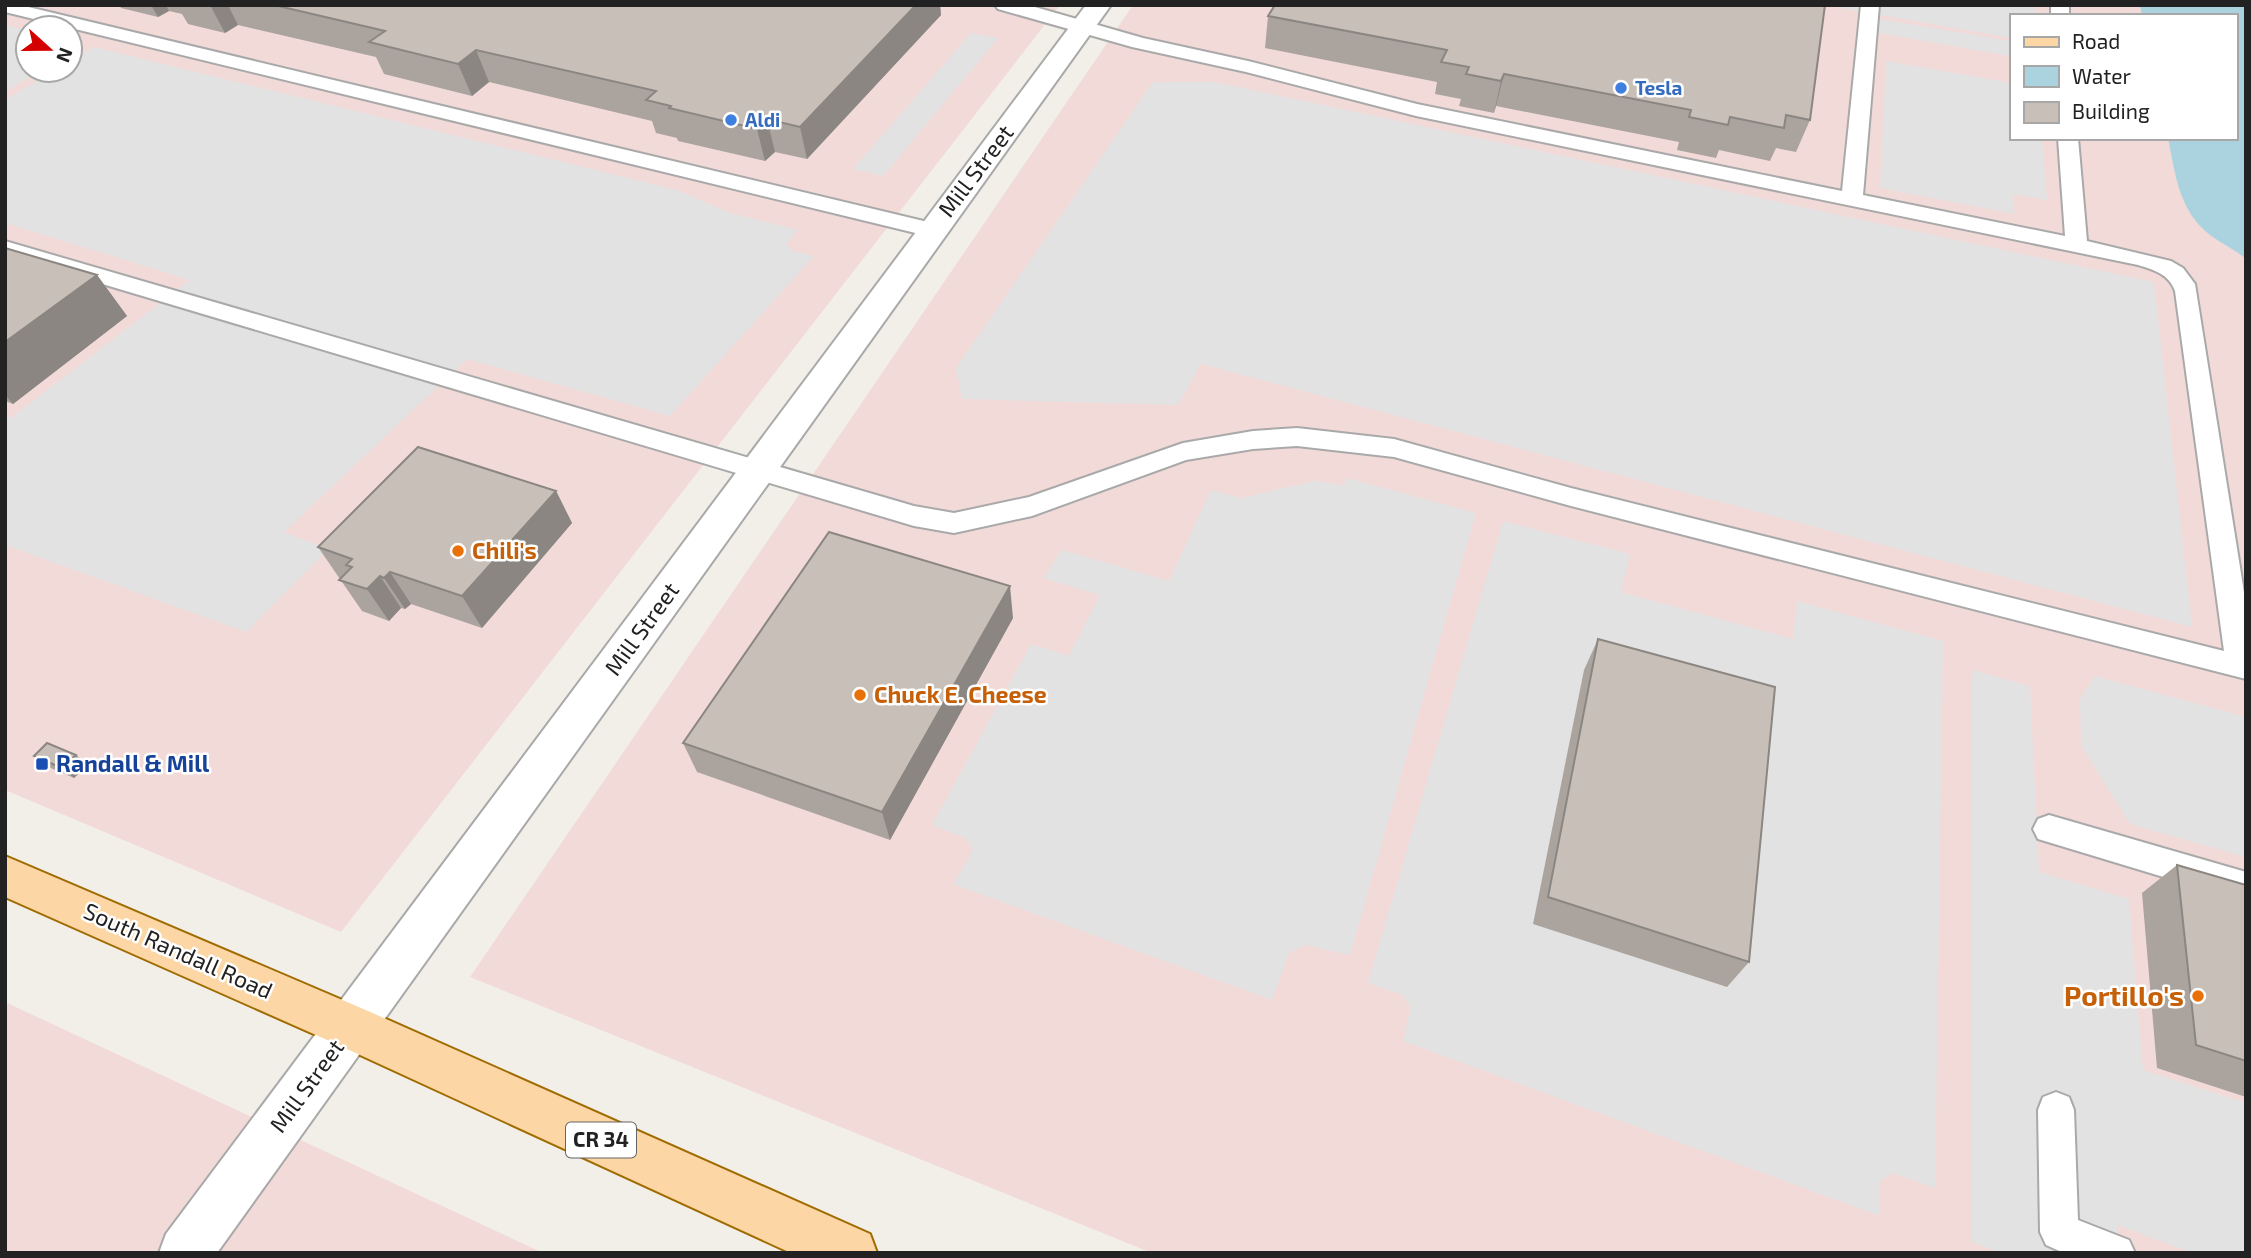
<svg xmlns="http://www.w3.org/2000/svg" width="2251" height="1258" viewBox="0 0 2251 1258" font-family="'Exo 2',sans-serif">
  <rect width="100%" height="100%" fill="#f2efe9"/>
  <!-- commercial -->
  <path fill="#f2dad9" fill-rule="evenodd" d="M5,5H1060L341,932L5,790ZM28,28H70V70H28Z
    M1133,5H2246V1253H1152L470,977ZM2011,16H2235V138H2011Z
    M5,1002L543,1253H5Z"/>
  <!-- parking -->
  <path fill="#e2e2e2" d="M1840,5H2035L2036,16H2011V38L1840,8Z
    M1880,19L2010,41V56L1879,33Z
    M5,25L28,30V70H41L5,92Z
    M971,33L998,38L883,176L853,169Z
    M94,47L677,190L730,213L798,230L786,244L793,251L814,256L670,416L467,359L284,532L329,549L246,632L5,545V416L11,418L190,280L5,223V100L55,70H70V61Z
    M1886,61L2011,83V138H2042L2047,200L2013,194L2014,214L1880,188Z
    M1153,82H1215L2154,282L2192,627L1201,364L1178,405L962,399L956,368Z
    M1347,478L1476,513L1350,955L1305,945L1289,953L1272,1000L953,884L973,850L966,838L932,825L1031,644L1069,656L1100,595L1043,578L1062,550L1169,581L1211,490L1241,498L1315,481L1344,485Z
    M1503,521L1630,554L1621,592L1793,639L1797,601L1943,641L1935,1188L1893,1173L1880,1181V1216L1403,1041L1411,1007L1402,995L1368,983Z
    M1972,670L2030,686L2039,872L2129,899L2143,1070L2246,1103V1253H2193L2117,1225V1253H2001L1972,1242Z
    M2095,676L2246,717V857L2130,824L2081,745L2080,699Z"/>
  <!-- water -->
  <path fill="#aad3df" d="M2140,5H2246V259C2233,248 2216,241 2204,230C2178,205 2175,172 2168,138H2235V16H2142Z"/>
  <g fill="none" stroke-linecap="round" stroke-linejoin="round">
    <defs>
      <path id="lane" d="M5,5H20L932,223L940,225L943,230L940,235L932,237L5,12Z
        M995,5H1028L1143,38L1248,61L1417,104L1842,191L1861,5H1879L1863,195L2065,236L2058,138H2078L2087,241L2171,261L2183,268L2195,284L2246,605V679L1571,506L1394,457L1297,446L1253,449L1186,460L1032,516L954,533L914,526L5,255V241L914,506L954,513L1029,497L1183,443L1253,431L1297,428L1394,439L1571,488L2224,651L2175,291C2169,274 2154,270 2138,265L1416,116L1246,72L1132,47L998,9Z
        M2051,5H2069V16H2051Z
        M2049,815L2246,872V902L2038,839L2033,829L2038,819Z
        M2056,1092L2069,1097L2074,1110L2078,1220L2129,1240L2135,1253H2064L2046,1245L2040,1232L2038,1110L2043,1097Z"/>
      <path id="street" d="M1086,5H1111L217,1253H159L166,1234Z"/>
      <path id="primary" d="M5,856L368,1011L870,1234L877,1253H791L334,1043L5,897Z"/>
    </defs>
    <!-- lane casing -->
    <use href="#lane" stroke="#a9a9a9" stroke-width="4"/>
    <!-- street casing -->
    <use href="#street" stroke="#a9a9a9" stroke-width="4"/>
    <!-- primary casing -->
    <use href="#primary" stroke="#a06b00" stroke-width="4"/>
    <!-- lane -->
    <use href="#lane" fill="#fff" fill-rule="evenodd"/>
    <!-- street -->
    <use href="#street" fill="#fff" fill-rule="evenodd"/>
    <!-- primary -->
    <use href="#primary" fill="#fcd6a4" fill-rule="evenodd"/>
  </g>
  <!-- wall -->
  <path fill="#aba49e" d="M119,5H940L941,15L807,159L775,152L765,161L678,141L677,138L656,133L652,121L489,82L472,96L384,74L376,57L238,25L225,33L188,24L182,14L169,11L158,17L121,8Z
    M1268,16L1810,120L1796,152L1776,148L1770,161L1719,150L1716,158L1677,150L1679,142L1496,106L1494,113L1459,106L1461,99L1435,94L1437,82L1265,48Z
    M5,248L97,275L127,316L13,404L5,401Z
    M556,491L572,523L482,628L411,604L405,609L401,608L389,621L362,611L318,547Z
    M1013,618L890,840L697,772L683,743Z
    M1598,639L1749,962L1727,987L1533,924L1584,670Z
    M34,756L88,765L74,778L46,766Z
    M2177,865L2246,885V1097L2157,1068L2142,893Z"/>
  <!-- shaded-wall -->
  <path fill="#8b8681" d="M151,5H166L169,11L158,17Z
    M210,5H228L238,25L225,33Z
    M916,5H940L941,15L807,159L800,127Z
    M476,50L489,82L472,96L458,64Z
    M1504,74L1496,106L1494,113L1501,81Z
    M767,119L775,152L765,161L757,129Z
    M97,275L127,316L13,404L5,395V342Z
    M556,491L572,523L482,628L462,596Z
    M390,572L411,604L405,609L384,578Z
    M380,576L401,608L389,621L367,589Z
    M1010,586L1013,618L890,840L882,812Z
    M76,755L88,765L74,778L62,768Z"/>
  <!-- building -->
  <path fill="#c7bfb8" stroke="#8b8681" stroke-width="2" d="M274,5H916L800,127L767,119L757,129L669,108L671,106L646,100L656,91L476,50L458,64L369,42L385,31Z
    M1275,5H1825L1810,120L1786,115L1784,128L1730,117L1728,125L1689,117L1691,110L1504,74L1501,81L1466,74L1469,67L1441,62L1447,50L1268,16Z
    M5,248L97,275L5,342Z
    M418,447L556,491L462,596L390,572L384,578L380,576L367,589L339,580L352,567L346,565L352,559L318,547Z
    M829,532L1010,586L882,812L683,743Z
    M1598,639L1775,687L1749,962L1548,897Z
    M47,743L76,755L62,768L34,756Z
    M2177,865L2246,885V1061L2196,1045Z"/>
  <!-- markers -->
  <g fill="#3f7fe0" stroke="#fff" stroke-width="2.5">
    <circle cx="1621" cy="88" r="7"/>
    <circle cx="731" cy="120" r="7"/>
  </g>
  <g fill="#e8710a" stroke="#fff" stroke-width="2.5">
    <circle cx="458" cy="551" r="7"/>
    <circle cx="860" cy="695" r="7"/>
    <circle cx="2198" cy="996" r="7"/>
  </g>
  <rect fill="#1a4fb4" stroke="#fff" stroke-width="2.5" x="35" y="757" width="14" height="14" rx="3.5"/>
  <g text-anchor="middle" stroke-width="5" stroke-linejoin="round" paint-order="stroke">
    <!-- far-shop labels -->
    <g font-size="19" font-weight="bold" fill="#366cbe" stroke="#fff" text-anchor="start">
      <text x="1635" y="95">Tesla</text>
      <text x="745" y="127">Aldi</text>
    </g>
    <!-- shield labels -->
    <rect fill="#fff" stroke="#646464" stroke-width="2" x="566" y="1122.5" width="70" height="35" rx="5"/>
    <g font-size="21" font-weight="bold" fill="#222">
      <text x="601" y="1147">CR 34</text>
    </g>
    <!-- street labels -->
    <g font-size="23" fill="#222" stroke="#fff">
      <text transform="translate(976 171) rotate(-53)" y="8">Mill Street</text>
      <text transform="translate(642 629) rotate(-54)" y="8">Mill Street</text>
      <text transform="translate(178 951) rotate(24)" y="8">South Randall Road</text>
      <text transform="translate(307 1086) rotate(-54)" y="8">Mill Street</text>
    </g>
    <!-- food labels -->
    <g font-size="23" font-weight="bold" fill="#c56008" stroke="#fff" text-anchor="start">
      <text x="472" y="559">Chili's</text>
      <text x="874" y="703">Chuck E. Cheese</text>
    </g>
    <!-- transit labels -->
    <g font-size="23" font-weight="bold" fill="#164399" stroke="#fff" text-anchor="start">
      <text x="56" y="772">Randall &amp; Mill</text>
    </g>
    <!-- near-food labels -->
    <g font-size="28" font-weight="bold" fill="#c56008" stroke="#fff" text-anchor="end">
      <text x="2184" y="1006">Portillo's</text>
    </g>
  </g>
  <!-- border -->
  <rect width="2251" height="1258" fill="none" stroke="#222222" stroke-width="14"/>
  <!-- legend -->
  <rect x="2010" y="14" width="228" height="126" fill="#ffffff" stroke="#a7a7a7" stroke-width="2"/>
  <rect x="2024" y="37" width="35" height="10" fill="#fcd6a4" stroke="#a7a7a7" stroke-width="2"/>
  <text x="2072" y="49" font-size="21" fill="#222222">Road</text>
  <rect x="2024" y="66" width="35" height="21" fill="#aad3df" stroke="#a7a7a7" stroke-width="2"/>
  <text x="2072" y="84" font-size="21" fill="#222222">Water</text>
  <rect x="2024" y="102" width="35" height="21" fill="#c7bfb8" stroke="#a7a7a7" stroke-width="2"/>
  <text x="2072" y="119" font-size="21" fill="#222222">Building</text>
  <!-- north arrow -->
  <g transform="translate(49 49) rotate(111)"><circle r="33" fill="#ffffff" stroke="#a7a7a7" stroke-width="2"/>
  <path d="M0-5L12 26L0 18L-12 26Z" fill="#d40000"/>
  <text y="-10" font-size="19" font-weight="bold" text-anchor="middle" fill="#222222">N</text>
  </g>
</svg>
